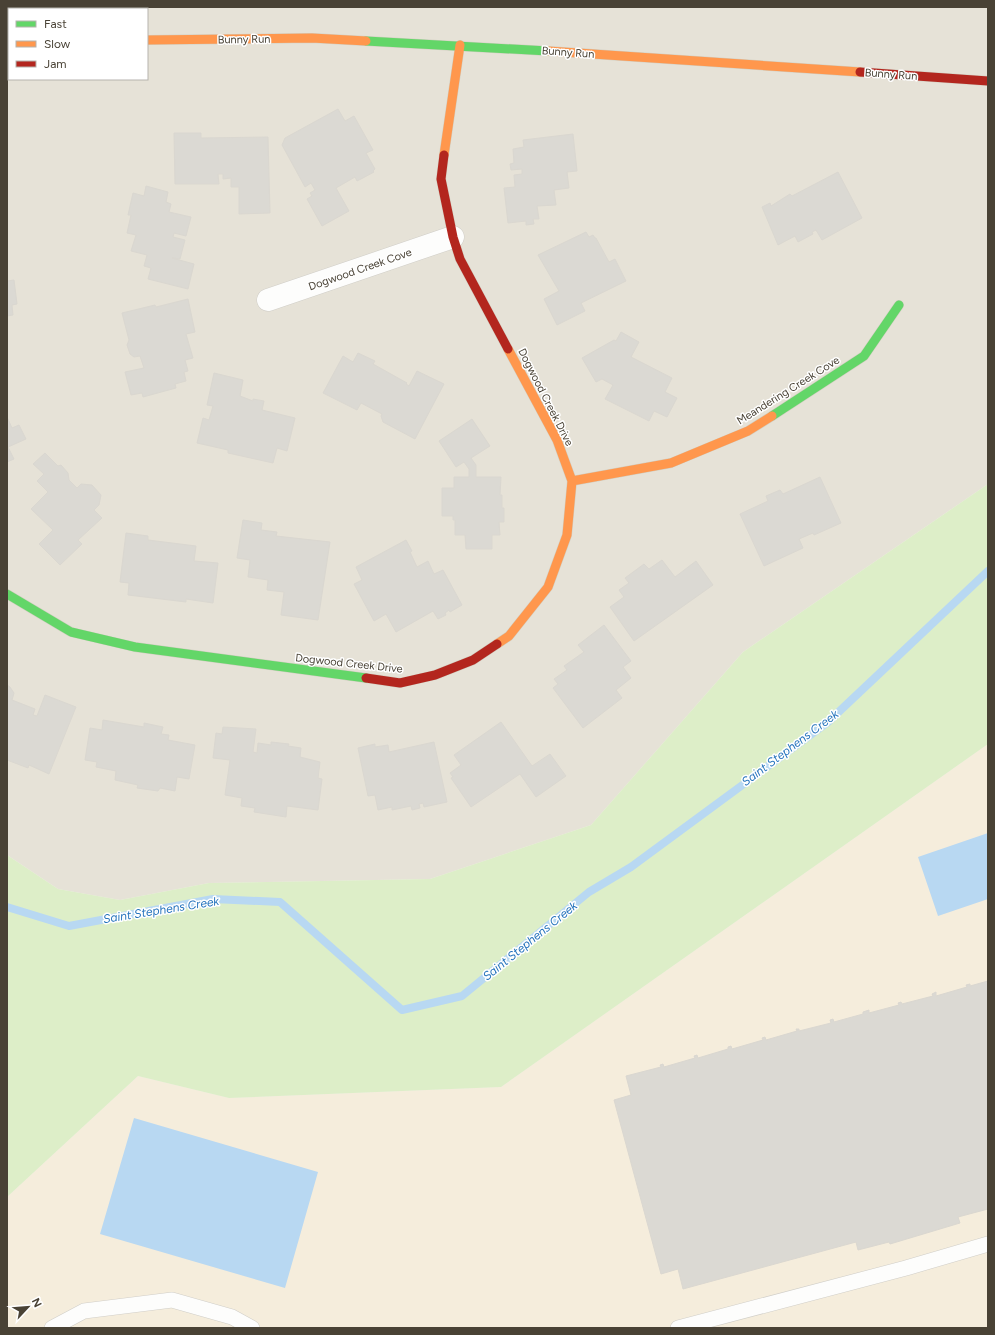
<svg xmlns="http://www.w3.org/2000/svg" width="995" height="1335" viewBox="0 0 995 1335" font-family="Figtree,sans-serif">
  <rect width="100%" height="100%" fill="#f2f0ea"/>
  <!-- residential -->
  <path fill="#e6e2d7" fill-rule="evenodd" d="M7,7H988V484L743,652L591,825L430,879L209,883L120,900L58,889L7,855ZM9,9H147V79H9Z"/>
  <!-- commercial -->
  <path fill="#f5eddc" d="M988,744V1328H7V1197L138,1076L229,1098L501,1087Z"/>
  <!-- green -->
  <path fill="#ddeec8" d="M988,484V744L501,1087L229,1098L138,1076L7,1197V855L58,889L120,900L209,883L430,879L591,825L743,652Z"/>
  <!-- water -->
  <path fill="#b8d8f2" d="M988,833V899L938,916L918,857Z
    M134,1118L318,1172L285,1288L100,1234Z"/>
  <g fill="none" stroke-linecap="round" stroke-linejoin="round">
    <!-- stream -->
    <path stroke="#b8d8f2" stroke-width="8" d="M7,907L69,926L213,899L280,902L402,1010L462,996L589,892L631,867L828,722L988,571"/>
  </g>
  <!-- building -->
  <path fill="#dbd9d3" stroke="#dad7d0" d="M338,109L345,121L354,116L373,150L366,153L375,169L373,171L374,172L361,179L357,181L355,177L336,188L349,211L322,226L307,199L312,196L310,193L315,190L311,183L305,187L282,145L285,138Z
    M174,133H201V138L268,137L270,213L239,214V187H231V178L223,179V174H218L219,184H175Z
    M573,134L577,171L567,172L569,188L554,190L556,205L537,206L539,219H533L534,224L526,225V221L508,223L504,188L515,187L514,175L522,174V169L511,170L510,164L514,163L513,149L524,147L523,140Z
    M838,172L862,218L822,240L816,230L812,232L813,234L798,242L795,236L778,245L762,207L770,203L771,206L790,194L792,196Z
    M146,186L168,192L166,202L171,204L169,212L191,217L186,236L174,233L173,237L185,240L180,259L172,258L194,264L188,289L148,279L151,268L144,266L147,255L131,251L136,235L127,233L131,215H128L133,193L144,196Z
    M586,232L589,237L593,235L595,238H596L609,262L615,259L626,281L581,303L585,311L557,325L544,299L559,291L538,255Z
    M14,280L17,304L12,305L13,315L7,316V281Z
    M188,299L195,332L186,334L193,358L185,360L188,371L184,372L186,381L175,384L176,388L143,397L142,393L131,395L125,372L144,368L140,356L134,357L130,354L127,345L129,340L122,313L155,305L156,307Z
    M621,332L639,342L631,357L672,378L665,392L677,398L667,417L654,411L649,421L605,399L613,385L602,379L596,382L582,358L614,340L616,341Z
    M358,353L375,361L373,364L407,383L406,384L409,386L417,371L444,384L415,439L383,422L381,416L382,414L361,403L357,410L323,393L343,356L353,362Z
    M214,373L243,380L240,396L253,401V399L264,401L262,410L295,418L287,451L277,448L273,463L228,453V450L197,443L203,418L209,420L213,406L207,405Z
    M7,417L12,428L19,425L26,439L8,447L14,459L7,462Z
    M472,419L490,446L471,458L476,465V477H501L500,495H502V508H504V522H499L500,535H492V549H466L465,535H455V520H453V516H442V488H454V477H469V469L464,462L456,467L439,441Z
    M45,453L58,466L61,465L68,473L69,480L77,488L81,484L92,485L101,495L99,505L94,510L102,518L78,540L82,544L60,565L39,544L53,530L31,509L48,492L37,481L44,474L33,464Z
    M820,477L841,523L814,535L813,533L799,539L803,548L764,566L740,514L768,501L766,496L780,490L783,494Z
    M243,520L262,523L261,530L277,532L276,536L330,542L318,620L281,615L284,592L267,590L268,580L248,577L250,560L237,558Z
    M126,533L148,536V540L196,546L194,561L218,563L213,603L186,599V602L128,595L129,583L120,582Z
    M406,540L412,551L410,552L417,567L428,561L434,574L443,570L462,605L450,612L449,610L445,613L446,615L438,619L433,611L396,632L386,614L374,621L354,584L362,580L356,567Z
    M662,560L675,577L696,561L713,585L634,641L610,607L624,597L619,590L629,583L625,578L644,564L649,569Z
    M604,625L631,661L623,667L631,678L616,690L622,698L583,728L553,688L558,684L554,679L567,670L564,666L584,652L578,645Z
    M7,685L10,687L14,693L12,700L35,709L33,715L37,716L45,695L76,707L49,774L29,765L28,768L7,760Z
    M103,720L144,727V723L163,727L161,734L169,735L168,740L195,745L189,779L177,777L175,791L160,788L158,791L137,788L138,785L115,780L116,771L96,767L97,762L85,760L90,728L102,730Z
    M501,722L532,766L550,754L566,776L536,797L520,774L471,807L451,778L453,777L450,773L461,765L454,755Z
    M223,727L256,729L253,752L257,753L258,743L271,745V742L289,744L288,746L301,748L300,757L320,762L318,778L322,779L318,810L287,806L286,817L254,812L255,808L241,806L242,798L225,795L230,760L213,758L216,733L222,734Z
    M434,742L447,802L424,807L423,803L419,804L420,808L412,810L411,806L392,810V807L378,810L375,795L368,796L358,748L375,744V747L388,745L389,752Z
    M988,981V1209L958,1217L960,1223L890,1244L889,1242L858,1250L856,1242L683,1289L678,1269L661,1274L614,1100L631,1095L626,1076L661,1067L660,1065L663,1064L664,1067L695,1058L694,1056L697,1055L698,1058L728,1049V1047L731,1046L732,1049L763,1040L762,1038L765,1037L766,1040L797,1031L796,1029H799V1031L831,1023L830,1020L833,1019L834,1022L863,1014V1012L869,1010V1013L899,1005L898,1003L901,1002L902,1004L933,996L932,994L936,992V996L967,987L966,985L970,984V986Z"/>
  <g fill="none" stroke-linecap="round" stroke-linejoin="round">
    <defs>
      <path id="lane" d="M52,1328L84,1311L172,1300L232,1317L252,1328
        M678,1328L906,1268L988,1244"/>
      <path id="street" d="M7,53H9
        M268,300L453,237"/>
      <path id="fast" d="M366,41L548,51
        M772,416L864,356L899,305
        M7,594L71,632L135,647L366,678"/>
      <path id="slow" d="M147,40L312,38L366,41
        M548,51L860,72
        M444,155L460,45
        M572,481L671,463L748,431L772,416
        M497,644L509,636L548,587L567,535L572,481L557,440L508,349"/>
      <path id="jam" d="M860,72L988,81
        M444,155L441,179L453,237L460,259L508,349
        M366,678L400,683L435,675L473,660L497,644"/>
    </defs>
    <!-- lane casing -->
    <use href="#lane" stroke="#d0cec8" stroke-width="16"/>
    <!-- street casing -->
    <use href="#street" stroke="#d0cec8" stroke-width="23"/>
    <!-- fast casing -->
    <use href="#fast" stroke="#d2cec1" stroke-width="10"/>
    <!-- slow casing -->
    <use href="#slow" stroke="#d2cec1" stroke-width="10"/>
    <!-- jam casing -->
    <use href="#jam" stroke="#d2cec1" stroke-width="10"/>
    <!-- lane -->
    <use href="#lane" stroke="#fdfdfc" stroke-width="15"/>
    <!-- street -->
    <use href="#street" stroke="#fdfdfc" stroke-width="22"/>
    <!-- fast -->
    <use href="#fast" stroke="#63d668" stroke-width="9"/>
    <!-- slow -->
    <use href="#slow" stroke="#ff974d" stroke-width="9"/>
    <!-- jam -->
    <use href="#jam" stroke="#b3261e" stroke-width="9"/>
  </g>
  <g text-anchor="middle" stroke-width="3" stroke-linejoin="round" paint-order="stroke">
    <!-- street labels -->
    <g font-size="11" fill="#494235" stroke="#fff">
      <text transform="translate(244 39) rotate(-1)" y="4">Bunny Run</text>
      <text transform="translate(568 52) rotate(4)" y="4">Bunny Run</text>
      <text transform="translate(891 74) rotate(4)" y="4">Bunny Run</text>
      <text transform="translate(360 269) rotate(-19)" y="4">Dogwood Creek Cove</text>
      <text transform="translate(788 390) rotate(-32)" y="4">Meandering Creek Cove</text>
      <text transform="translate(546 397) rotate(63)" y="4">Dogwood Creek Drive</text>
      <text transform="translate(349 663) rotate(6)" y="4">Dogwood Creek Drive</text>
    </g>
    <!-- water labels -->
    <g font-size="12" font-style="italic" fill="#2674bd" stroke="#fff">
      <text transform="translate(790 748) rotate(-37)" y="4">Saint Stephens Creek</text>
      <text transform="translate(161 910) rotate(-9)" y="4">Saint Stephens Creek</text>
      <text transform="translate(530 941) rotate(-39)" y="4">Saint Stephens Creek</text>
    </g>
  </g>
  <!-- border -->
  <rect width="995" height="1335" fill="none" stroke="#494235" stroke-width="16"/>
  <!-- legend -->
  <rect x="8" y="8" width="140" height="72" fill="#ffffff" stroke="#b6b3ae"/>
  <rect x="16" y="21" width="20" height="6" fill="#63d668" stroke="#b6b3ae"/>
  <text x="44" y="28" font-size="12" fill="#494235">Fast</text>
  <rect x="16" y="41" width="20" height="6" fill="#ff974d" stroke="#b6b3ae"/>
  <text x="44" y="48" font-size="12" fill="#494235">Slow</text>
  <rect x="16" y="61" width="20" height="6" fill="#b3261e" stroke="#b6b3ae"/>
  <text x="44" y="68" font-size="12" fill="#494235">Jam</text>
  <!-- north arrow -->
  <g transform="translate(28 1307) rotate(64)" stroke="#ffffff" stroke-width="3" paint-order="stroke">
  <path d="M0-3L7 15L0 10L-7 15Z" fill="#494235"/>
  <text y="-6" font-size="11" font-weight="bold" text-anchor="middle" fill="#494235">N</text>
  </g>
</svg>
